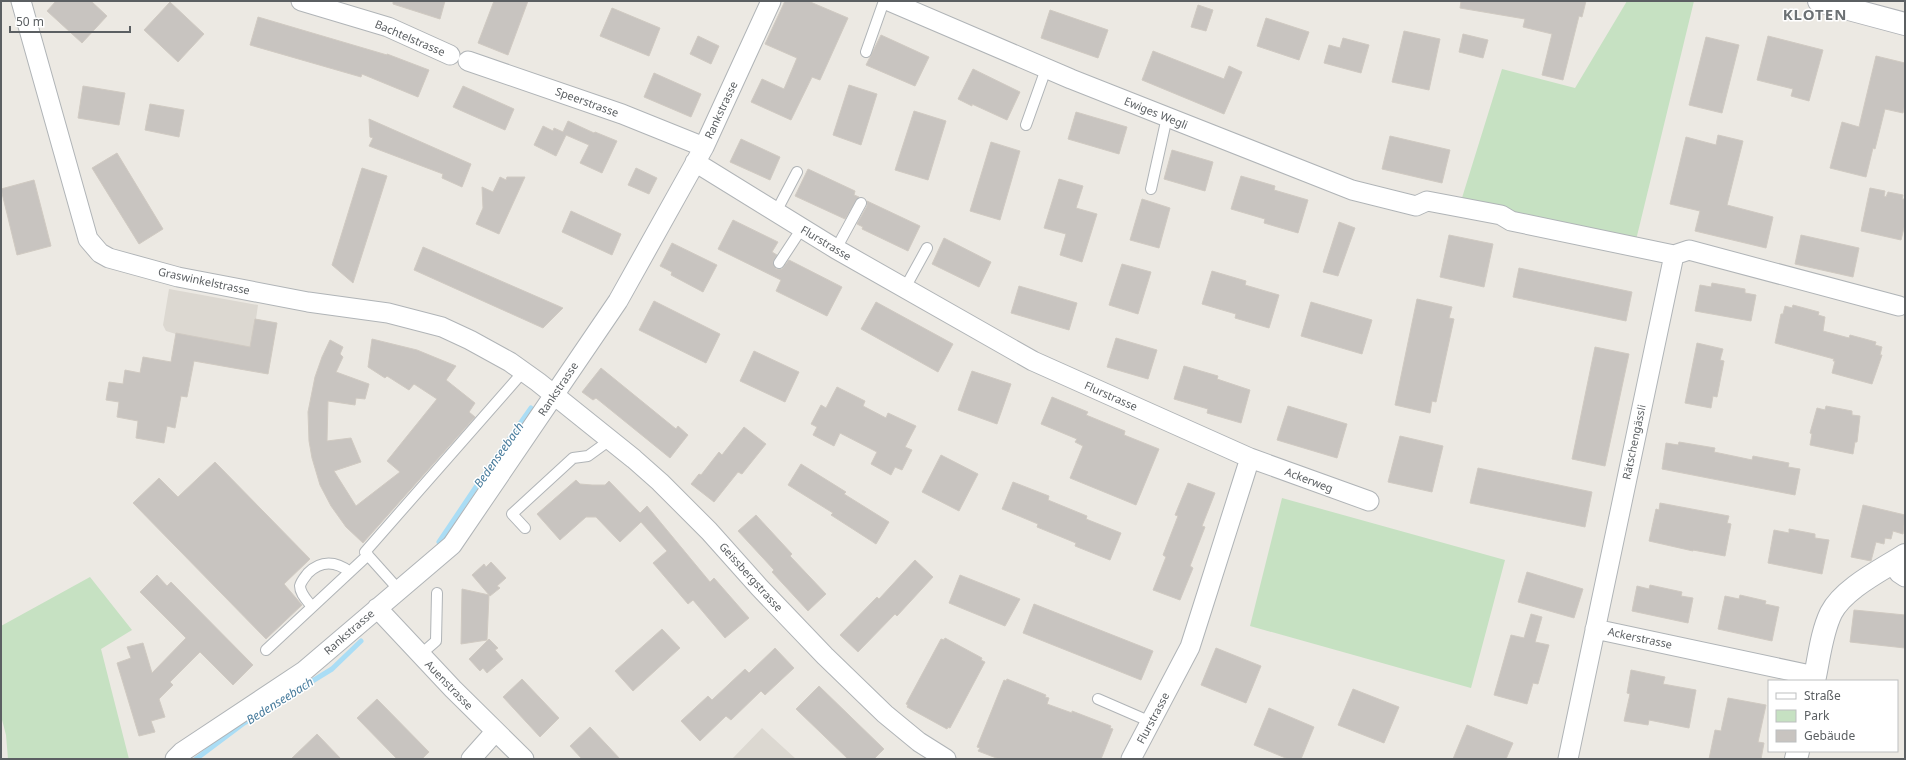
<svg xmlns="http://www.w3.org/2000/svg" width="1906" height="760" viewBox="0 0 1906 760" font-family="'Noto Sans',sans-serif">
  <rect width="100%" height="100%" fill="#ece9e3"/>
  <!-- education -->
  <path fill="#dcd8d1" d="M169,289L258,305L256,319L277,323L268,374L176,334L166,331L163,325Z
    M762,728L796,759H732Z"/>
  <!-- green -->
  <path fill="#c6e1c2" d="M1627,1H1694L1636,240L1461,201L1502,69L1575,88Z
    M1282,498L1505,560L1471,688L1250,626Z
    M90,577L132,630L101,649L129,759H8L6,735L1,716V626Z"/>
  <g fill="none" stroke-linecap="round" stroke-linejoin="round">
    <!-- stream -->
    <path stroke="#aaddf5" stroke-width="5" d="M439,542L490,466L531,408
      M196,759L244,723L332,669L361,641"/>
  </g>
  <!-- building -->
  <path fill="#c8c4c0" stroke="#d0cac2" d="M56,1H91L107,16L82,43L47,11Z
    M393,1H445L440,19L393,4Z
    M494,1H528L508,55L478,43Z
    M785,1H808L848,18L820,80L812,77L791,120L751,102L762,79L784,89L797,58L765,44Z
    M1461,1H1586L1582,17L1579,16L1563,80L1542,75L1552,34L1523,27L1525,19L1460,8Z
    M170,2L204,34L178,62L144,30Z
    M1198,5L1213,10L1206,31L1191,27Z
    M612,8L660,28L649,56L600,36Z
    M1050,10L1108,30L1098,58L1041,38Z
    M258,17L387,55V54L429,70L418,97L362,74L361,77L250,45Z
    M1266,18L1309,32L1299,60L1257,46Z
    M1404,31L1440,39L1429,90L1392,82Z
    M1463,34L1488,40L1483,58L1459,52Z
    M881,35L929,57L915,86L866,65Z
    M698,36L719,46L711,64L690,54Z
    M1768,36L1823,50L1809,101L1791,96L1793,89L1757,80Z
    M1706,37L1739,45L1722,113L1689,105Z
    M1343,38L1369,45L1361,73L1324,63L1329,45L1340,48Z
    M1153,51L1224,79L1229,66L1242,72L1224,114L1142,80Z
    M1876,56L1905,63V104L1903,113L1885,109L1875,149L1873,148L1866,177L1830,168L1842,122L1859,127Z
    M973,69L1020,92L1007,120L972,104V106L958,99Z
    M654,73L701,94L691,117L644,97Z
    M849,85L877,94L861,145L833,135Z
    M83,86L125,93L119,125L78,118Z
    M463,86L514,109L505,130L453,107Z
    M150,104L184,110L179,137L145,130Z
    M914,111L946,121L928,180L895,170Z
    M1076,112L1127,127L1119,154L1068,139Z
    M369,119L471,164L462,187L442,178L443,174L369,146L373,138L370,137Z
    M568,121L594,133L595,132L617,141L602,173L580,163L589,145L566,135L556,156L534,145L543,126L553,131L554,128L563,132Z
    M1718,135L1743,141L1727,205L1773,217L1766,248L1695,231L1700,211L1670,204L1686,137L1716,145Z
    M1390,136L1450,150L1442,183L1382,169Z
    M741,139L780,157L770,180L730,162Z
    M991,142L1020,151L1000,220L970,211Z
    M1172,150L1213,162L1205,191L1164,179Z
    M117,153L163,229L139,244L92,168Z
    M362,168L387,176L353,283L332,265Z
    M636,168L657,178L649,194L628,185Z
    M808,169L855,191L854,195L859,197L845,219L795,196Z
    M1241,176L1275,186L1274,190L1308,200L1298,233L1264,223L1265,219L1231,209Z
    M500,177L506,180L507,177H525L499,234L476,224L483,208L482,187L493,192Z
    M1059,179L1083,186L1076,208L1097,214L1082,262L1060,255L1066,234L1044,228Z
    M34,180L51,246L17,255L1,189Z
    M1870,188L1885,191L1884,196L1886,197L1888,192L1903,195L1902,199H1905V224L1901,240L1861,231Z
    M1142,199L1170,208L1159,248L1130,240Z
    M867,201L920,226L908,251L862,229L863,227L857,224L867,206Z
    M571,211L621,234L612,255L562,232Z
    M733,220L778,242L772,252L777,255L773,262L776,269H782L789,260L842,287L827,316L776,291L781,280L718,249Z
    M1339,222L1355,228L1338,276L1323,272Z
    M1449,235L1493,244L1484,287L1440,277Z
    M1801,235L1859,248L1853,277L1795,264Z
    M944,238L991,262L979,287L932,264Z
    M672,243L717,265L703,292L671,275L672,272L660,266Z
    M423,247L563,308L543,328L414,270Z
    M1122,264L1151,272L1138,314L1109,305Z
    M1519,268L1632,292L1626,321L1513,297Z
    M1212,271L1246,281L1245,285L1279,295L1269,328L1235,318L1236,314L1202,304Z
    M1712,283L1745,289V293L1756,295L1751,321L1695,311L1700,285L1711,287Z
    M1019,286L1077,303L1069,330L1011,313Z
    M1417,299L1452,307L1449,318L1454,319L1436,402L1432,401L1430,413L1395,405Z
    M654,301L720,334L706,363L639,330Z
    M876,302L953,344L938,372L861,329Z
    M1311,302L1372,320L1362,354L1301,336Z
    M1793,305L1819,312L1818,315L1825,317L1823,331L1849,338L1850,335L1876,342L1875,345L1882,347L1880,355H1882L1872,384L1832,373L1835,361H1833L1834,359L1775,343L1781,314H1783L1785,306L1792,308Z
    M255,319L277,323L268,374L194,361L187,397L181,396L175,428L167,426L164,443L136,438L138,421L117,417L119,402L106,400L109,382L123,384L125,370L140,373L143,357L171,362L176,333L250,347Z
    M1116,338L1157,350L1148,379L1107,367Z
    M372,339L417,350L456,366L446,380L475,403L469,412L475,417L363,543L346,527L331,506L320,485L312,458L309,441L308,412L315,377L322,357L330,340L343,347L340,354L343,357L336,372L369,384L365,399L356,398L355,405L328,401L327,441L351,438L361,462L334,471L356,506L400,472L387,461L437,399L414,384L409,390L387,376L385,378L368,367Z
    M1697,343L1723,349L1720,360L1724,361L1717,397L1713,396L1711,408L1685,403Z
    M1595,347L1629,354L1605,466L1572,459Z
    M754,351L799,372L785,402L740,381Z
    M1184,366L1218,376L1217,379L1250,390L1241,423L1207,413L1208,409L1174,399Z
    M601,368L676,429L678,426L688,435L670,458L596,398L593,400L582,392Z
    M972,371L1011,384L997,424L958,410Z
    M837,387L865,401L863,406L886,418L888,413L916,426L905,447L912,450L902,470L895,467L891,475L871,464L877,452L840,433L834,446L813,435L817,427L811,424L821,405L826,408Z
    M1052,397L1088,412L1086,415L1125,431L1124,435L1159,449L1136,505L1070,478L1083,446L1075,442L1077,439L1041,424Z
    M1288,406L1347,424L1337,458L1277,440Z
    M1826,406L1852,411V415L1860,416L1857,442H1855L1853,454L1810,445L1812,434L1810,433L1817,408L1825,410Z
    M744,427L766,444L742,474L738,472L714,502L691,484L699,474L701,475L719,452L722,455Z
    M1400,436L1443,446L1432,492L1388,482Z
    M1679,442L1715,448L1714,452L1738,457L1752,460L1753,456L1789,463L1788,467L1800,469L1795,495L1662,469L1666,443L1678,445Z
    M941,455L978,474L959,511L922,492Z
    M215,462L310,559L284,584L302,605L266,639L133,503L159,478L178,497Z
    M801,464L846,492L844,494L889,522L876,544L831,515L833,513L788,485Z
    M1478,468L1592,492L1585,527L1470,503Z
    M576,480L580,484L592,485H605L609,481L640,513L647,506L710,582L714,578L749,618L725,638L693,600L688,604L653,563L667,551L641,522L620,542L596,517H586L560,540L537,514Z
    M1013,482L1049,496L1048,500L1087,516L1086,519L1121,533L1110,560L1075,546L1076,543L1037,527L1038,524L1002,509Z
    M1188,483L1215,493L1202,526L1205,527L1190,566L1193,568L1180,600L1153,590L1166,557L1163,555L1178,516L1175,515Z
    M1660,503L1729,516L1727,523L1731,524L1725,556L1693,550V551L1649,541L1656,509L1659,510Z
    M1863,505L1905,515L1903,534L1893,531L1891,539L1885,538L1884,544L1876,542L1871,561L1851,557Z
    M756,515L792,554L790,556L826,594L808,611L772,572L774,570L738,531Z
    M1789,529L1815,534V538L1829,540L1822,574L1768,563L1774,530L1789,533Z
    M915,560L933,577L897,616L895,614L858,652L840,635L877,597L879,599Z
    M491,562L506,578L497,586L500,588L490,596L472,575L484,564L486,567Z
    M1527,572L1583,589L1574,618L1518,602Z
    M157,575L167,586L171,582L253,665L233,685L200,652L170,682L173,685L159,699L165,717L151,721L155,732L139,736L117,663L131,658L127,647L143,643L152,673L186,638L140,592Z
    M960,575L1020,599L1005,626L949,603Z
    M1650,585L1682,592L1681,596L1693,598L1688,623L1632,611L1637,586L1649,589Z
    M462,589L489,595L487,640L461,644Z
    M1740,595L1766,601L1765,604L1779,607L1772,641L1718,629L1725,596L1739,599Z
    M1034,604L1153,651L1141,680L1023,633Z
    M1854,610L1905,615V648L1850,642Z
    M1531,614L1542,617L1535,642L1549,645L1538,684L1533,683L1527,704L1494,695L1511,635L1524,638Z
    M662,629L680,648L633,691L615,671Z
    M945,638L982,658L981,660L985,662L950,728L948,727L947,729L907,707L908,705L906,704L941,639L944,640Z
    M489,639L498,648L495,650L503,659L487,673L483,668L480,671L469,659Z
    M775,648L794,668L765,695L761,691L731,720L726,716L700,741L681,721L708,696L712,700L745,669L749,673Z
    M1216,648L1261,666L1246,703L1201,685Z
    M1631,670L1665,677L1663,684L1696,690L1689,728L1649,720L1648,725L1624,721L1630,694L1627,693Z
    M522,679L559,718L540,737L503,697Z
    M1007,679L1046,695L1045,697L1049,698L1047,704L1072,713V711L1111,726L1110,728L1113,729L1101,759H999L978,751L980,748L977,747L1004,680L1006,681Z
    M819,686L884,749L874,759H848L796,709Z
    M1353,689L1399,707L1384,743L1338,725Z
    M1728,698L1766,705L1758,742L1764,743L1761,759H1709L1715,730L1721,731Z
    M377,699L429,752L422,759H397L357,718Z
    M1269,708L1314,727L1301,759H1288L1254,745Z
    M1467,725L1513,743L1506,759H1453Z
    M590,727L607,745L620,759H582L570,746Z
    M317,734L341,759H291Z"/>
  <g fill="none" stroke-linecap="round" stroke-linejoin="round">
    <defs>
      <path id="service" d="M866,52L884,1
        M1026,125L1046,69
        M1151,189L1167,117
        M776,212L797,172
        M836,249L861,203
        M779,263L802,228
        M905,288L927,248
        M525,528L512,514L573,458L588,456L610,440
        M399,590L365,552L523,372
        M312,607C308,601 300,594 300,586C301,581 305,577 308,573C321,560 336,561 350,572
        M266,650L368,555
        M420,655L436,641L437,593
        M1098,699L1151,722"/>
      <path id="minor" d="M21,1L88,239L100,253L109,258L178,277L308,302L388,313L442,327L470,340L510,362L538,382L634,459L660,482L709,531L759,587L825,656L885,714L919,742L946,759
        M301,1L388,27L450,55
        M889,1L1071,79L1352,190L1416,206L1427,201L1501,215L1511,221L1674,255L1689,250L1899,306
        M468,61L622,114L704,147
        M695,162L836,249L1033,361L1250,458L1369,501
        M1892,564L1899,573L1905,577
        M377,608L453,689L524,759
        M1595,629L1815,676
        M175,759L182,752L304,671L452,545L618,301L704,147L771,1
        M471,759L495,732
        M1131,759L1190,647L1250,458
        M1568,759L1674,255"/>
      <path id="tertiary" d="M1814,681C1819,659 1821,634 1831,613C1844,588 1882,570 1905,555
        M1796,759L1798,751"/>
      <path id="secondary" d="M1819,1L1905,24"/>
    </defs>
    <!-- service casing -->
    <use href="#service" stroke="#b0b4b7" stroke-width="12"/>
    <!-- minor casing -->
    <use href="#minor" stroke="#b0b4b7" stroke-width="21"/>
    <!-- tertiary casing -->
    <use href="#tertiary" stroke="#b0b4b7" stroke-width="24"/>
    <!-- secondary casing -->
    <use href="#secondary" stroke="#b0b3b7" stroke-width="24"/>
    <!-- service -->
    <use href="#service" stroke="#fff" stroke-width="10"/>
    <!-- minor -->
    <use href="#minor" stroke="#fff" stroke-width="19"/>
    <!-- tertiary -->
    <use href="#tertiary" stroke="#fff" stroke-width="22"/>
    <!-- secondary -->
    <use href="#secondary" stroke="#fff" stroke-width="22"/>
  </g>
  <g text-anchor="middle" stroke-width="3" stroke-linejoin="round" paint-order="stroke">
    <!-- street labels -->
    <g font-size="11" fill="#5b5f62" stroke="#fff">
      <text transform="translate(410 38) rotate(23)" y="4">Bachtelstrasse</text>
      <text transform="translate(587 102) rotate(20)" y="4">Speerstrasse</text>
      <text transform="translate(721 110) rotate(-65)" y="4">Rankstrasse</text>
      <text transform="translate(1156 113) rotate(22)" y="4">Ewiges Wegli</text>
      <text transform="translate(826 243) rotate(31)" y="4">Flurstrasse</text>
      <text transform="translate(204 281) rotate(12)" y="4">Graswinkelstrasse</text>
      <text transform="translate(558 389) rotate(-56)" y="4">Rankstrasse</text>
      <text transform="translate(1111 396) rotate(24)" y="4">Flurstrasse</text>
      <text transform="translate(1634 442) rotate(-78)" y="4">Rätschengässli</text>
      <text transform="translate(1309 480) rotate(21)" y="4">Ackerweg</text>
      <text transform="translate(751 577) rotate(48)" y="4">Geissbergstrasse</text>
      <text transform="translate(349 632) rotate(-41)" y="4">Rankstrasse</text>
      <text transform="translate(1640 638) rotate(12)" y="4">Ackerstrasse</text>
      <text transform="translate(449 685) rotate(46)" y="4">Auenstrasse</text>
      <text transform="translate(1153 718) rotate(-62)" y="4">Flurstrasse</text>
    </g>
    <!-- water labels -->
    <g font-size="12" font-style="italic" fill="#477b9c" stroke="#fff">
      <text transform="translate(499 455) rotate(-55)" y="4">Bedenseebach</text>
      <text transform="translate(280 701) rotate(-32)" y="4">Bedenseebach</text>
    </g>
    <!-- district labels -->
    <g font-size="15" font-weight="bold" letter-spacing="1" fill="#6c7174" stroke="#fff">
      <text x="1815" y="20">KLOTEN</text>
    </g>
  </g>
  <!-- border -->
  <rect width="1906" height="760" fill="none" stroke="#5b5f62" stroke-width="4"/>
  <!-- legend -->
  <rect x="1768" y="680" width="130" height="72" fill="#ffffff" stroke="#bdbfc0"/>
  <rect x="1776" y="693" width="20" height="6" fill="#ffffff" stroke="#bdbfc0"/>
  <text x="1804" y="700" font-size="12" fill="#5b5f62">Straße</text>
  <rect x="1776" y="710" width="20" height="12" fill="#c6e1c2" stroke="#bdbfc0"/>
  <text x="1804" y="720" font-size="12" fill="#5b5f62">Park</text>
  <rect x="1776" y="730" width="20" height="12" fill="#c8c4c0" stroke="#bdbfc0"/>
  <text x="1804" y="740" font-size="12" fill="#5b5f62">Gebäude</text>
  <!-- scale -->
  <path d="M10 26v6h120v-6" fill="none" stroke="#5b5f62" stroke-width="2"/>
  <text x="16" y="26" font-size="12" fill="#5b5f62" stroke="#ffffff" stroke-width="3" paint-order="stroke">50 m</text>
</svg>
